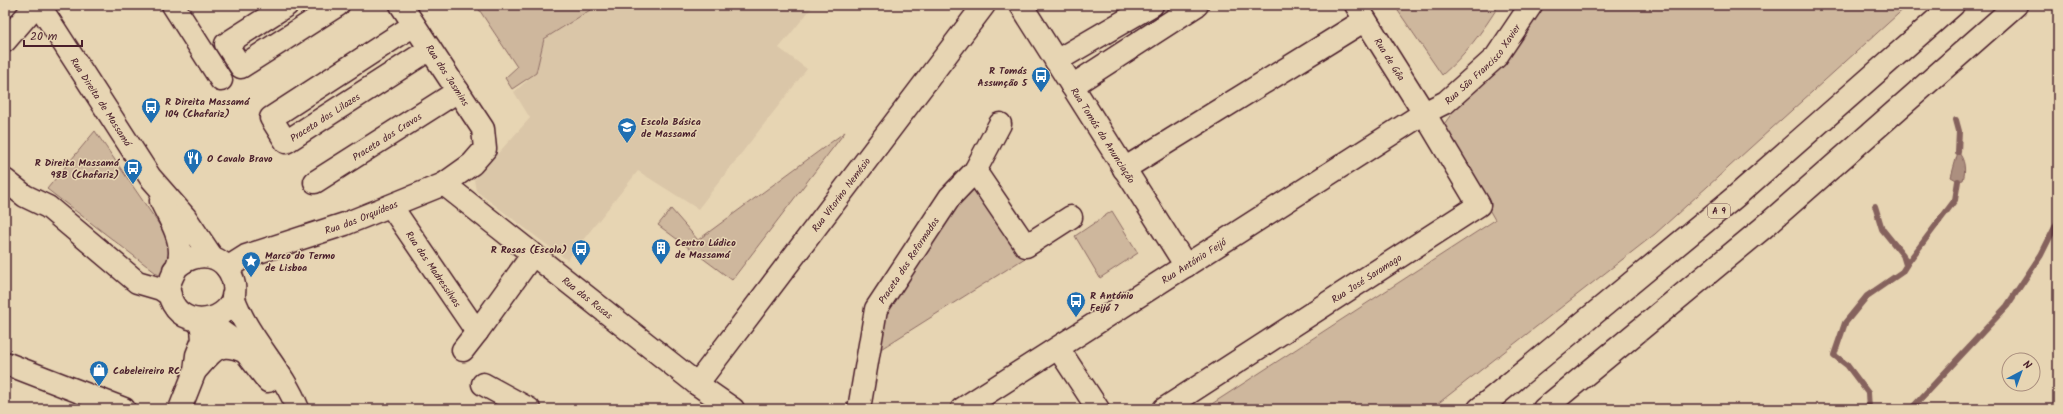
<svg xmlns="http://www.w3.org/2000/svg" width="2063" height="414" viewBox="0 0 2063 414" font-family="Kalam,sans-serif">
  <rect width="100%" height="100%" fill="#e7d5b3"/>
  <filter id="ink" filterUnits="userSpaceOnUse"><feTurbulence type="fractalNoise" baseFrequency=".025" numOctaves="2"/><feDisplacementMap in="SourceGraphic" scale="8" xChannelSelector="R" yChannelSelector="G"/><feConvolveMatrix kernelMatrix="1 2 1 2 8 2 1 2 1" color-interpolation-filters="sRGB"/></filter>
  <g filter="url(#ink)">
    <!-- built -->
    <path fill="#dac6a8" d="M598,5H814L779,48L807,69L698,209L638,171L567,260L476,191L474,180L530,118L514,92L536,73L544,39Z"/>
    <!-- green -->
    <path fill="#ceb79d" stroke="#8c6b64" d="M476,5H540L542,8L546,5H598L544,39L536,73L512,89L505,78L517,67Z
      M1394,5H1499C1483,31 1465,55 1442,75Z
      M1529,5H1908L1655,234L1431,409H1204L1495,220L1442,127Z
      M95,131L167,236L170,257L160,276L47,189Z
      M845,132L732,280L658,225L671,209L698,240Z
      M975,184L1025,258L876,352L884,310L955,202Z
      M1112,211L1138,253L1100,278L1075,236Z"/>
    <!-- water -->
    <path fill="#ac8f7f" stroke="#85625d" d="M1958,152C1965,159 1966,171 1963,180L1958,181L1951,177Z"/>
    <g fill="none" stroke-linecap="round" stroke-linejoin="round">
      <!-- stream -->
      <path stroke="#85625d" stroke-width="6" d="M1956,120L1959,131L1958,152
        M1875,206L1882,229L1903,255L1906,265
        M1869,409L1868,393L1847,365L1834,355L1845,323L1867,296L1902,272L1909,261L1955,200L1958,181
        M1911,409L2007,306L2041,255L2058,221"/>
      <defs>
        <g id="minor">
          <path d="M173,5L221,80"/>
          <path d="M287,5L226,44L241,67L338,5"/>
          <path id="s1" d="M1021,5L1186,266"/>
          <path id="s2" d="M414,25L271,118L286,142L430,49"/>
          <path d="M5,41L36,5"/>
          <path d="M1056,61L1152,5"/>
          <path d="M1072,86L1197,5"/>
          <path d="M1124,169L1365,20"/>
          <path d="M975,171L1000,124"/>
          <path d="M5,180L25,196L48,207L137,282L161,289L170,295"/>
          <path id="s3" d="M315,182L458,91"/>
          <path id="s4" d="M444,184L697,384L733,409"/>
          <path id="s5" d="M391,206L477,332L533,254"/>
          <path id="s6" d="M227,268L246,256L345,224L444,184L472,164L485,149L483,129L401,5"/>
          <path d="M1058,348L1098,409"/>
          <path d="M463,350L477,332"/>
          <path d="M5,363L124,409"/>
          <path d="M196,370C214,350 217,340 246,352"/>
          <path d="M483,384L529,409"/>
          <path id="s7" d="M697,384L984,5"/>
          <path d="M180,409L195,371L197,355L203,340L202,328L197,320"/>
          <path id="s8" d="M859,409L876,309L950,197L975,171L1026,246L1071,217"/>
          <path id="s9" d="M962,409L1424,113L1446,102L1496,57L1531,5"/>
          <path id="s10" d="M1164,409L1479,205L1424,113L1356,5"/>
        </g>
        <g id="major">
          <path id="s11" d="M39,5L150,177L185,217L212,257"/>
          <path d="M161,201C168,216 180,234 180,252C181,272 160,281 173,304C189,333 239,319 234,285C228,252 195,248 174,270"/>
          <path d="M233,296C247,338 282,368 298,409"/>
          <path d="M205,320L240,345L268,381"/>
        </g>
        <path id="highway" d="M1479,409L1735,197L1953,5
          M1544,409L1763,228L2016,5"/>
      </defs>
      <!-- minor casing -->
      <use href="#minor" stroke="#4a1f2b" stroke-width="25"/>
      <!-- major casing -->
      <use href="#major" stroke="#4a1f2b" stroke-width="25"/>
      <!-- highway casing -->
      <use href="#highway" stroke="#4a1f2b" stroke-width="25"/>
      <!-- minor -->
      <use href="#minor" stroke="#e7d5b3" stroke-width="22"/>
      <!-- major -->
      <use href="#major" stroke="#e7d5b3" stroke-width="22"/>
      <!-- highway -->
      <use href="#highway" stroke="#e7d5b3" stroke-width="22"/>
    </g>
  </g>
  <!-- icons -->
  <defs>
    <symbol id="bus-pin" viewBox="-11 -11 22 30"><path d="M0 17L-7.5 6A9.5 9.5 0 1 1 7.5 6Z" fill="#1f6fb2" stroke="#e7d5b3"/><path d="M-5-6H5V4H4V6H2V4H-2V6H-4V4H-5ZM-3.5-4V0h7V-4ZM-3.5 1.2v1.5H-2V1.2ZM2 1.2v1.5H3.5V1.2Z" fill="#fff"/></symbol>
    <symbol id="school-pin" viewBox="-11 -11 22 30"><path d="M0 17L-7.5 6A9.5 9.5 0 1 1 7.5 6Z" fill="#1f6fb2" stroke="#e7d5b3"/><path d="M0-5L7-2L0 1L-7-2ZM-4 1L0 2.5L4 1V4Q0 6-4 4Z" fill="#fff"/></symbol>
    <symbol id="restaurant-pin" viewBox="-11 -11 22 30"><path d="M0 17L-7.5 6A9.5 9.5 0 1 1 7.5 6Z" fill="#1f6fb2" stroke="#e7d5b3"/><path d="M-5-6h1v4h1v-4h1v4h1v-4h1v5L-1.5 .5V6h-2V.5L-5-1ZM5-6V6H3V1.5H1.5Q1.5-4 5-6Z" fill="#fff"/></symbol>
    <symbol id="building-pin" viewBox="-11 -11 22 30"><path d="M0 17L-7.5 6A9.5 9.5 0 1 1 7.5 6Z" fill="#1f6fb2" stroke="#e7d5b3"/><path d="M-4-6H4V6H1V3H-1V6H-4ZM-2.5-4.3h1.7v1.8h-1.7ZM.8-4.3h1.7v1.8H.8ZM-2.5-1h1.7V.8h-1.7ZM.8-1h1.7V.8H.8Z" fill="#fff"/></symbol>
    <symbol id="sight-pin" viewBox="-11 -11 22 30"><path d="M0 17L-7.5 6A9.5 9.5 0 1 1 7.5 6Z" fill="#1f6fb2" stroke="#e7d5b3"/><path d="M0-6L1.8-2.2L6-1.7L2.9 1.2L3.7 5.4L0 3.3L-3.7 5.4L-2.9 1.2L-6-1.7L-1.8-2.2Z" fill="#fff"/></symbol>
    <symbol id="shop-pin" viewBox="-11 -11 22 30"><path d="M0 17L-7.5 6A9.5 9.5 0 1 1 7.5 6Z" fill="#1f6fb2" stroke="#e7d5b3"/><path d="M-5-2.5h2.3a2.7 3.5 0 0 1 5.4 0H5L5.5 6h-11ZM-1.5-2.5h3a1.5 2.3 0 0 0-3 0Z" fill="#fff"/></symbol>
  </defs>
  <g fill-rule="evenodd">
    <use href="#bus-pin" x="1030" y="65" width="22" height="30"/>
    <use href="#bus-pin" x="140" y="96" width="22" height="30"/>
    <use href="#school-pin" x="616" y="116" width="22" height="30"/>
    <use href="#restaurant-pin" x="182" y="147" width="22" height="30"/>
    <use href="#bus-pin" x="122" y="157" width="22" height="30"/>
    <use href="#building-pin" x="650" y="237" width="22" height="30"/>
    <use href="#bus-pin" x="570" y="238" width="22" height="30"/>
    <use href="#sight-pin" x="240" y="250" width="22" height="30"/>
    <use href="#bus-pin" x="1065" y="290" width="22" height="30"/>
    <use href="#shop-pin" x="88" y="359" width="22" height="30"/>
  </g>
  <g text-anchor="middle" stroke-width="3" stroke-linejoin="round" paint-order="stroke">
    <!-- shield labels -->
    <rect fill="#e7d5b3" stroke="#795654" stroke-width="1" x="1708" y="204" width="22" height="14" rx="3"/>
    <g font-size="9" font-weight="bold" fill="#4a1f2b">
      <text x="1719" y="214">A 9</text>
    </g>
    <!-- street labels -->
    <g font-size="10" fill="#4a1f2b" stroke="#e7d5b3">
      <text transform="translate(1390 59) rotate(58)" y="4">Rua de Gôa</text>
      <text dy="4" stroke="none"><textPath href="#s9" startOffset="626">Rua São Francisco Xavier</textPath></text>
      <text transform="translate(448 75) rotate(57)" y="4">Rua dos Jasmins</text>
      <text dy="4" stroke="none"><textPath href="#s11" startOffset="115">Rua Direita de Massamá</textPath></text>
      <text dy="4" stroke="none"><textPath href="#s2" startOffset="245">Praceta dos Lilazes</textPath></text>
      <text dy="4" stroke="none"><textPath href="#s1" startOffset="154">Rua Tomás da Anunciação</textPath></text>
      <text dy="4" stroke="none"><textPath href="#s3" startOffset="85">Praceta dos Cravos</textPath></text>
      <text dy="4" stroke="none"><textPath href="#s7" startOffset="238">Rua Vitorino Nemésio</textPath></text>
      <text dy="4" stroke="none"><textPath href="#s6" startOffset="144">Rua das Orquídeas</textPath></text>
      <text dy="4" stroke="none"><textPath href="#s8" startOffset="160">Praceta dos Reformados</textPath></text>
      <text dy="4" stroke="none"><textPath href="#s9" startOffset="275">Rua António Feijó</textPath></text>
      <text dy="4" stroke="none"><textPath href="#s5" startOffset="76">Rua das Madressilvas</textPath></text>
      <text dy="4" stroke="none"><textPath href="#s10" startOffset="241">Rua José Saramago</textPath></text>
      <text dy="4" stroke="none"><textPath href="#s4" startOffset="183">Rua das Rosas</textPath></text>
    </g>
    <!-- poi labels -->
    <g font-size="10" font-weight="bold" fill="#4a1f2b" stroke="#e7d5b3" text-anchor="start">
      <text x="1027" y="74" text-anchor="end">R Tomás<tspan x="1027" dy="12">Assunção 5</tspan></text>
      <text x="165" y="105">R Direita Massamá<tspan x="165" dy="12">104 (Chafariz)</tspan></text>
      <text x="641" y="125">Escola Básica<tspan x="641" dy="12">de Massamá</tspan></text>
      <text x="207" y="162">O Cavalo Bravo</text>
      <text x="119" y="166" text-anchor="end">R Direita Massamá<tspan x="119" dy="12">98B (Chafariz)</tspan></text>
      <text x="675" y="246">Centro Lúdico<tspan x="675" dy="12">de Massamá</tspan></text>
      <text x="567" y="253" text-anchor="end">R Rosas (Escola)</text>
      <text x="265" y="259">Marco do Termo<tspan x="265" dy="12">de Lisboa</tspan></text>
      <text x="1090" y="299">R António<tspan x="1090" dy="12">Feijó 7</tspan></text>
      <text x="113" y="374">Cabeleireiro RC</text>
    </g>
  </g>
  <!-- margin -->
  <rect width="2063" height="414" fill="none" stroke="#e7d5b3" stroke-width="20"/>
  <rect x="10" y="10" width="2043" height="394" fill="none" stroke="#4a1f2b" stroke-width="1.5" filter="url(#ink)"/>
  <!-- north arrow -->
  <g transform="translate(2021 372) rotate(41)"><circle r="19" fill="#e7d5b3" stroke="#a88c7d"/>
  <path d="M0-3L7 15L0 10L-7 15Z" fill="#1f6fb2"/>
  <text y="-6" font-size="11" font-weight="bold" text-anchor="middle" fill="#4a1f2b">N</text>
  </g>
  <!-- scale -->
  <path d="M24 40v6h58v-6" fill="none" stroke="#4a1f2b" stroke-width="2"/>
  <text x="30" y="40" font-size="12" fill="#4a1f2b" stroke="#e7d5b3" stroke-width="3" paint-order="stroke">20 m</text>
</svg>
